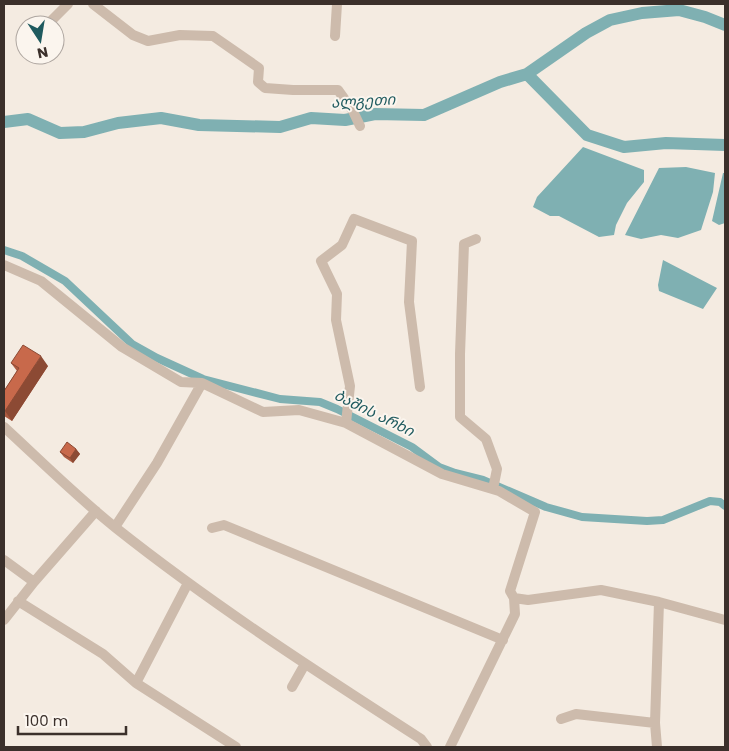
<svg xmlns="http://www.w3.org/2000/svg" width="729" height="751" viewBox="0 0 729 751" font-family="Poppins,'Noto Sans Georgian',sans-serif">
  <rect width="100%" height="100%" fill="#f4ebe1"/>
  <!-- water -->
  <path fill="#7fb0b2" d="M583,147L644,170V182L627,203L616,225L614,235L599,237L559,216H550L533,207L537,197Z
    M686,167L715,173L713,192L701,230L678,238L661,235L641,239L625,235L659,168Z
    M723,173H725V223L719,225L712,221Z
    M663,260L717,288L703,309L659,291L658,285Z"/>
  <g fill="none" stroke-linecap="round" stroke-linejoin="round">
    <!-- canal -->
    <path stroke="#7fb0b2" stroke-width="8" d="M4,250L22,256L65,281L132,344L157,358L203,379L280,399L320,402L337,409L412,447L439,467L455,473L483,480L546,507L582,517L647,521L663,520L710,501L720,502L725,506"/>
    <!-- river -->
    <path stroke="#7fb0b2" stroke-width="12" d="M527,74L586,33L610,20L642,13L679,10L705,17L725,25
      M4,122L28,119L60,133L84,132L118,123L161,118L199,125L280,127L311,118L345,120L375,114L424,115L500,82L527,74L587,135L624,147L666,143L725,145"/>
    <!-- minor -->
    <path stroke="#cdbbac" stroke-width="10" d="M93,4L133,35L148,41L180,35L213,36L259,68L258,82L265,88L293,90H338L353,111L360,126
      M50,22L68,4
      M335,36L337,4
      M476,239L464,244L460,354V417L486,439L497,469L493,489
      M4,265L41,281L122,347L181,382L202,383L263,412L299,410L346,423L442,474L499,491L535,512L510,591L514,598L515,614L450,747
      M346,423L350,386L336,320L337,294L321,261L342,245L354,219L412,241L409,302L420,387
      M4,427C41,461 77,497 116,528C213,605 317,672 421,739L427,747
      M115,527L157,463L202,383
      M212,528L224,525L503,640
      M4,560L34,582
      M188,583L136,683L236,747
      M514,598L528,600L601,590L659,602L725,620
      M18,601L103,654L136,683
      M4,620L34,582L96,511
      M292,687L305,664
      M561,719L576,714L655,723
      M657,747L655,723L659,602"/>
  </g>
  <!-- wall -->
  <path fill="#ac5a40" d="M11,363L48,366L12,421L4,416V391L17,371Z
    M76,449L80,454L73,463L64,457L60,452Z"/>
  <!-- shaded-wall -->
  <path fill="#8c4a34" d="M41,356L48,366L12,421L5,411Z
    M76,449L80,454L73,463L70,458Z"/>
  <!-- building -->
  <path fill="#c8694b" stroke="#8c4a34" d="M23,345L41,356L5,411L4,410V391L19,368L11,363Z
    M67,442L76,449L70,458L60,452Z"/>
  <g text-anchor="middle" stroke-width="4" stroke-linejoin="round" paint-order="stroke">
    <!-- water labels -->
    <g font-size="15" font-style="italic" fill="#1f5a5e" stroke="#fbf5ee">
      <text transform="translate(363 101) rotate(-3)" y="5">ალგეთი</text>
      <text transform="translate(374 413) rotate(26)" y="5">ბაშის არხი</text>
    </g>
  </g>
  <!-- border -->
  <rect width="729" height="751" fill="none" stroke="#3b302b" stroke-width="10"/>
  <!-- north arrow -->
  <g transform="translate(40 40) rotate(168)"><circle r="24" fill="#fbf5ee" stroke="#aea6a0"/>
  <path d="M0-4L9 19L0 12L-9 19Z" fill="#1f5a5e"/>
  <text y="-8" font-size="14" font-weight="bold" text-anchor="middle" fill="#3b302b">N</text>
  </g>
  <!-- scale -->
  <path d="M18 726v8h108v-8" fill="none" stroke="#3b302b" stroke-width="2.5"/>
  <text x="25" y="726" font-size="15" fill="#3b302b" stroke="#fbf5ee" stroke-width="4" paint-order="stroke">100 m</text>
</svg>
